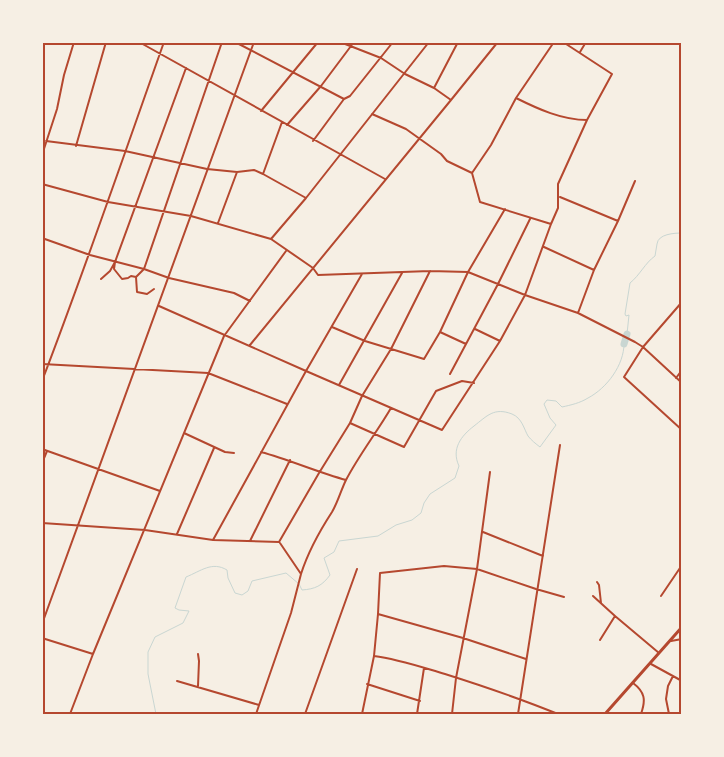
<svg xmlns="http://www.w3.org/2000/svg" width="724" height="757" viewBox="0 0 724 757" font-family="'Archivo Narrow',sans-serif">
  <rect width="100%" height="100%" fill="#f6efe4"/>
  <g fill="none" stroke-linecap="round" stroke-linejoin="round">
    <!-- stream -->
    <path stroke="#c9d6d2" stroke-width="1" d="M627,334L629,315L626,316L625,314L630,283C640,275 645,263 655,256C656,252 656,248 657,244C658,234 674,233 682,233
      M156,714L148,674V652L155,637L183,623L189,611L179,610L175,608L186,577C201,571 212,561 227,570L228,578L235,593L242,595L248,591L252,581L286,573L299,584L302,590C315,589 322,586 330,575L324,558L334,552L339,541L378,536L396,525L412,520L421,513L424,503L430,494L455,478L459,466C451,449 461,436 474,426C487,416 494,407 512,414C522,418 524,429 528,436C531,440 536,444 540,447L556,425L550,418L544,404L547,400L556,401L562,407C571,405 580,403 588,398C607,388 624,365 624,344"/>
    <!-- river -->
    <path stroke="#c9d6d2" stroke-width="7" d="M624,344L627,334"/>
    <!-- minor -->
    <path stroke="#b5482f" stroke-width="2" d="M139,42L385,179
      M235,42L344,99
      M340,42L381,58L405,74L434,88L451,100L497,43L499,42
      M580,52L586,42
      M434,88L458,42
      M516,98C538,109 562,120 587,120
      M261,111L318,42
      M287,125L321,86L354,42
      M46,141L125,151L207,169L237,172L254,170L263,174L306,198
      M313,141L344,99L350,96L393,42
      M76,146L106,42
      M42,155L57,109L64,75L74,42
      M472,173L491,145L516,98L554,42
      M263,174L282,122
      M42,184L108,202L191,216L271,239L313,268L318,275L430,271L468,272L505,209
      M560,197L618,221
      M218,223L237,172
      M551,224L558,208V184L587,120L612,74L563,42
      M42,238L90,255L144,269L169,278L234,293L250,301
      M271,239L306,198L429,42
      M544,247L594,270
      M115,262L114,269L122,279L128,278L131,276L136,277L144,269L222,42
      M362,274L306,371L442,430L500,341L525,295L551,224L480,202L472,173L447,161L441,154L406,129L372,114
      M136,277L137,292L147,294L154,289
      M101,279L110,271L115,262L186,68
      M682,302L643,347L624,377L682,430
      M159,306L306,371L213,540
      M578,313L594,270L618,221L635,181
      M332,327L365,341L424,359L440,332L468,272L525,295L578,313L635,342L643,347L682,383
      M475,329L500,341
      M440,332L466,344
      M250,345L451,100
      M42,364L208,373L287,404
      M450,374L498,284L530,219
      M676,378L682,370
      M42,381C85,269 124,155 164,42
      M339,385L402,273
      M350,423L404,447L436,391L462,381L474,383
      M184,433L225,452L234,453
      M42,449L160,491
      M261,452C290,460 317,472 346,480
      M42,463L47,451
      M42,523L145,530L213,540L279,542
      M483,532L543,556
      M177,534L214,448
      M250,541L290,460
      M279,542L319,473L350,423L362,396L391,349L430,271
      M301,574C308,552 319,532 332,512C338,502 341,490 346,480C359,455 377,432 391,408
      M597,582L599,585L601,603
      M593,596L615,616
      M661,596L682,565
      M378,614L463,638L526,659
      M42,624L254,42
      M42,638L93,654L224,336L286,251
      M600,640L615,616L659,653
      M671,641L682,639
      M198,654L199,661L198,686
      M374,656C398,659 421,667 445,674C483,686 521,699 558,714
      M651,664L682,681
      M177,681L259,705
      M633,683C645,692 646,700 641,714
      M367,684L420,701
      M70,714L93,654
      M256,714L291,613L301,574L280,543
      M305,714L357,569
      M362,714L374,656L378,614L380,573L444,566L477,569L536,589L564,597
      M417,714L424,668
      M452,714L456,678L477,569L490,472
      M518,714L560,445
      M669,714L666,699L668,686L673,676"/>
    <!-- primary -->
    <path stroke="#b5482f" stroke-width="3" d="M605,714L682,627"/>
  </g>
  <!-- border -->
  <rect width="724" height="757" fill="none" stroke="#f6efe4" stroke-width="88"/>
  <rect x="44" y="44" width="636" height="669" fill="none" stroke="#b5482f" stroke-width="2"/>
</svg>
